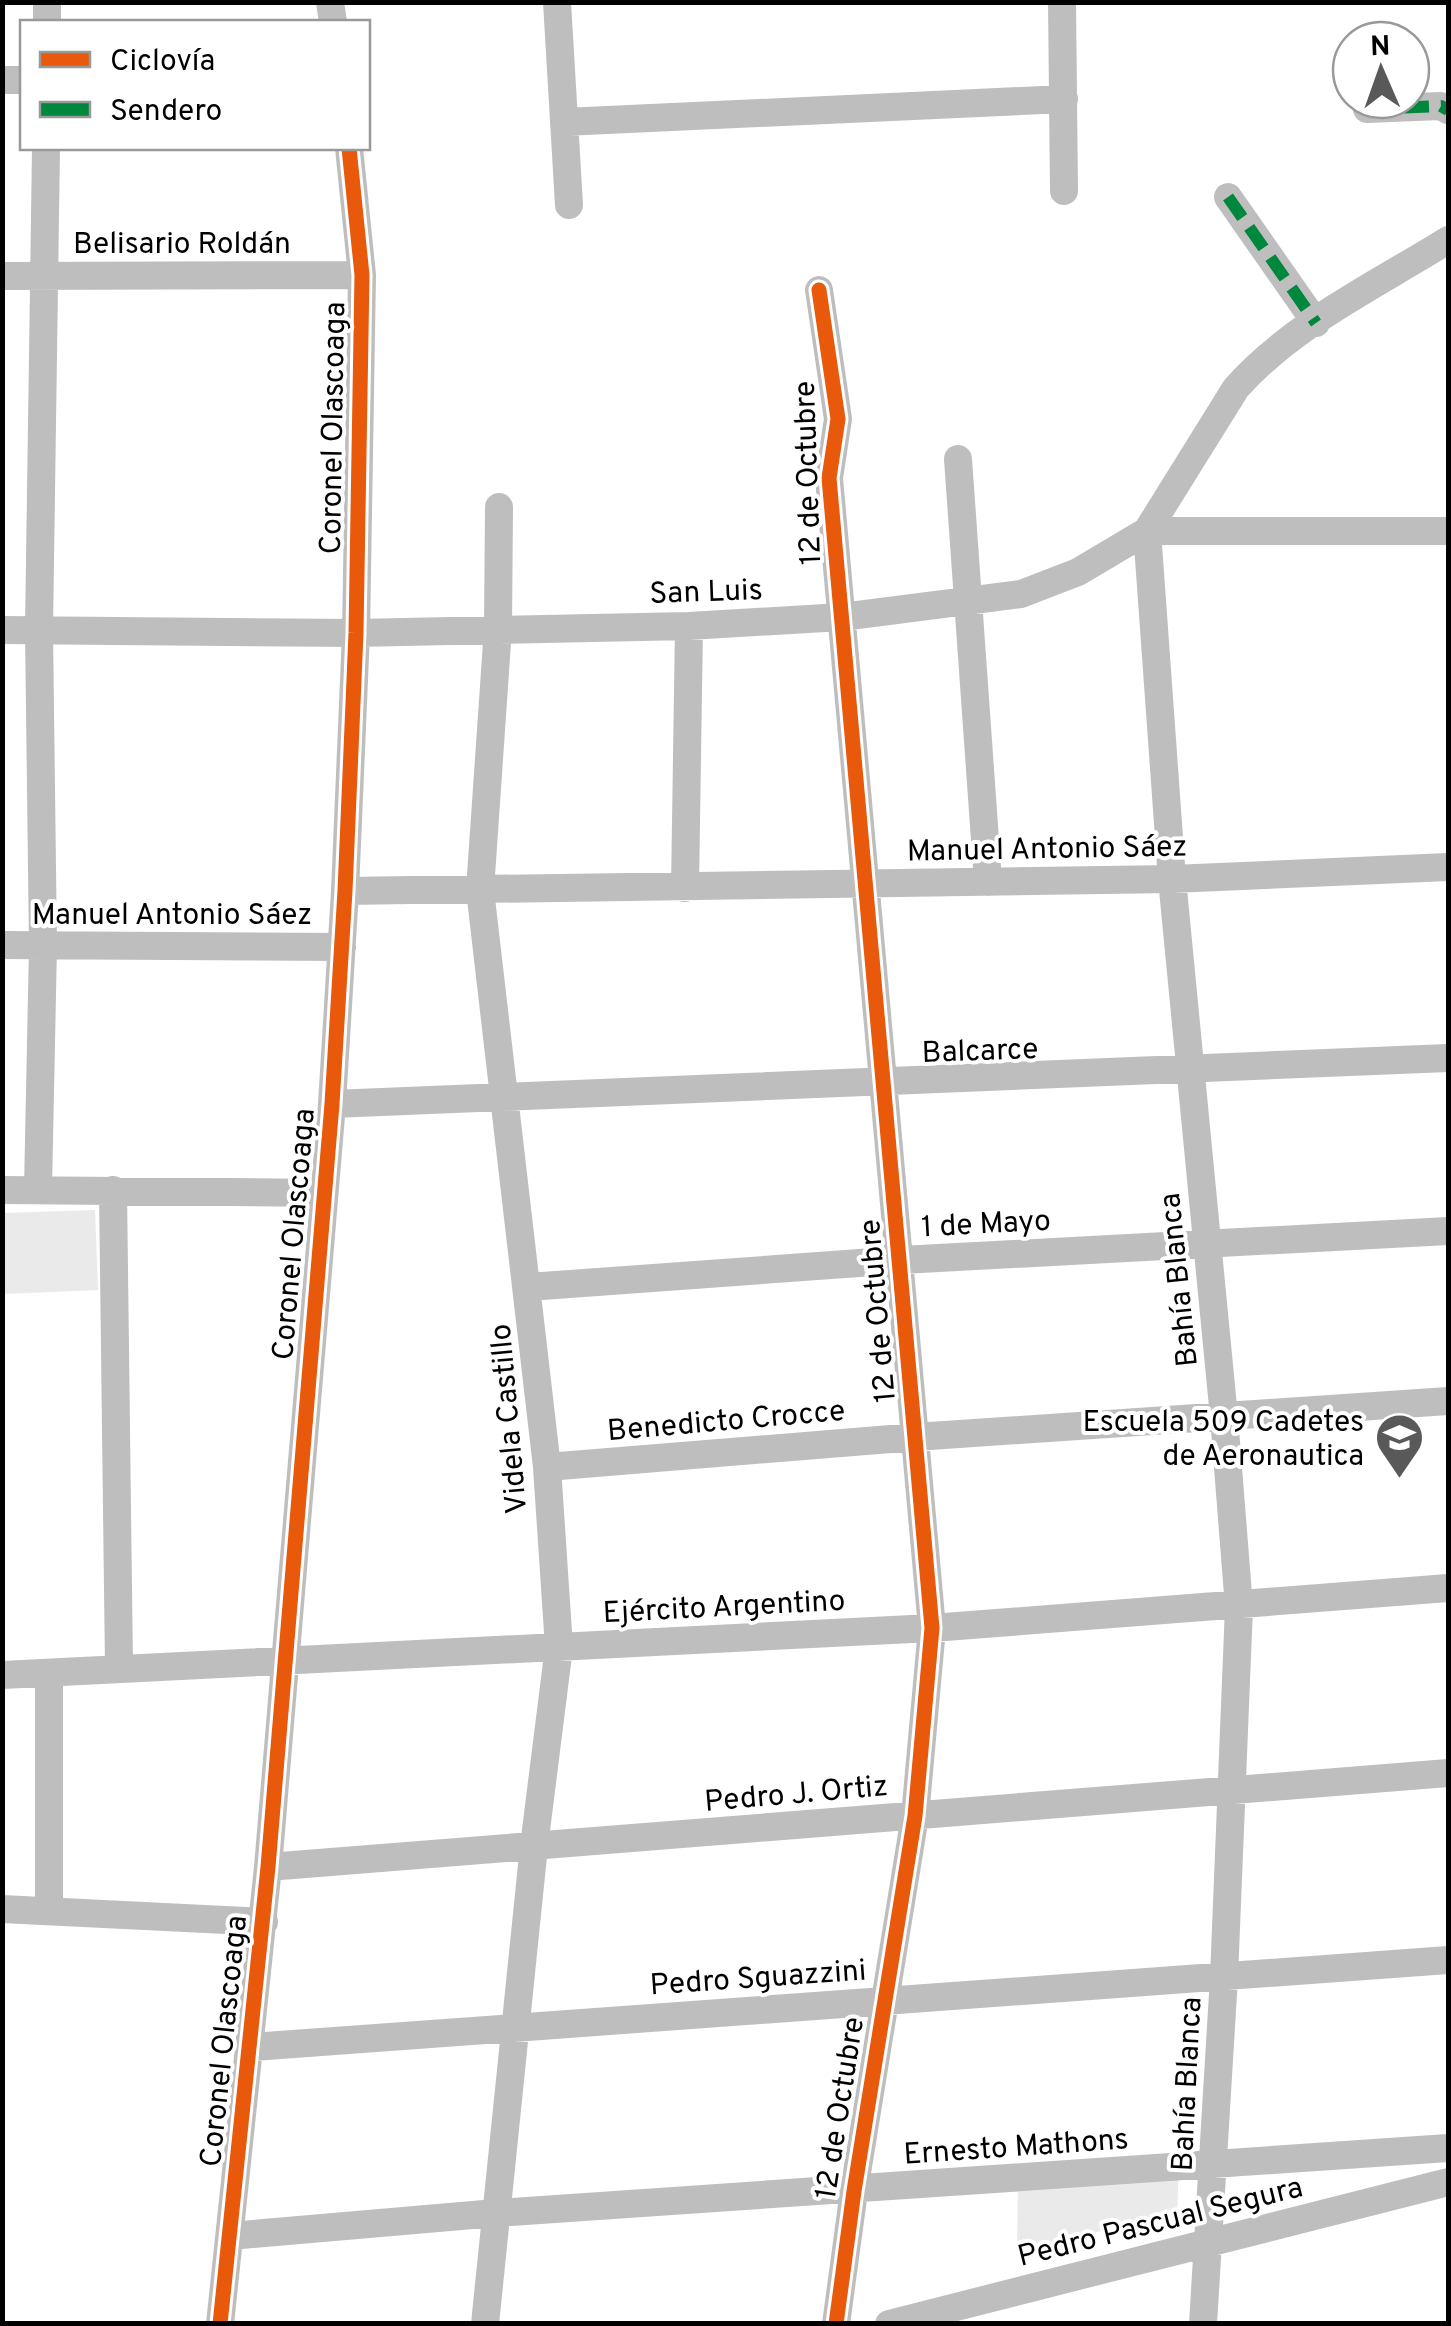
<svg xmlns="http://www.w3.org/2000/svg" width="1451" height="2326" viewBox="0 0 1451 2326" font-family="Overpass,sans-serif">
  <rect width="100%" height="100%" fill="#fff"/>
  <!-- green -->
  <path fill="#eaeaea" d="M95,1210L98,1290L3,1294V1213Z
    M1179,2169L1177,2212L1017,2252L1018,2181Z"/>
  <g fill="none" stroke-linecap="round" stroke-linejoin="round">
    <!-- minor -->
    <path stroke="#bebebe" stroke-width="28" d="M330,2L333,22
      M557,2L569,205
      M1062,2L1064,191
      M47,22V2
      M2,80H22
      M1367,109L1441,106L1448,110
      M564,122L1064,99
      M1228,197L1316,323
      M2,276L362,275
      M819,290L838,419L829,478L932,1628L915,1816L854,2191L836,2324
      M958,459L988,882
      M1147,531L1172,879L1224,1417L1239,1607L1224,1977L1203,2324
      M1147,531H1448
      M2,630L356,633L689,626L842,617L1021,594L1078,572L1147,531L1236,388C1293,324 1376,285 1448,240
      M685,888L689,626
      M345,891L1172,879L1448,867
      M2,945L342,947
      M332,1104L1448,1058
      M38,1189L43,946L39,630L46,148
      M2,1190L323,1193
      M113,1190L119,1668
      M528,1287L901,1260L1448,1231
      M547,1467L915,1437L1448,1401
      M2,1675L932,1628L1448,1588
      M268,1867L1448,1773
      M2,1909L264,1922
      M49,1910V1673
      M252,2047L1448,1960
      M230,2236L496,2213L1448,2148
      M220,2324L268,1867L332,1104L345,891L356,633L362,275L349,148
      M485,2324L534,1846L559,1647L547,1467L480,890L498,628L499,507
      M889,2324L1448,2182"/>
    <!-- quiet -->
    <path stroke="#00873e" stroke-width="12" stroke-dasharray="25 12" stroke-linecap="butt" d="M1367,109L1441,106L1448,110
      M1228,197L1316,323"/>
    <defs>
      <path id="cycleway" d="M819,290L838,419L829,478L932,1628L915,1816L854,2191L836,2324
        M220,2324L268,1867L332,1104L345,891L356,633L362,275L349,148"/>
    </defs>
    <!-- cycleway casing -->
    <use href="#cycleway" stroke="#fff" stroke-width="21"/>
    <!-- cycleway -->
    <use href="#cycleway" stroke="#e8590c" stroke-width="15"/>
  </g>
  <!-- icons -->
  <defs>
    <symbol id="school-pin" viewBox="-11 -11 22 30"><path d="M0 17L-7.5 6A9.5 9.5 0 1 1 7.5 6Z" fill="#595959" stroke="#fff"/><path d="M0-5L7-2L0 1L-7-2ZM-4 1L0 2.5L4 1V4Q0 6-4 4Z" fill="#fff"/></symbol>
  </defs>
  <g fill-rule="evenodd">
    <use href="#school-pin" x="1372" y="1410" width="55" height="75"/>
  </g>
  <g text-anchor="middle" stroke-width="8" stroke-linejoin="round" paint-order="stroke">
    <!-- street labels -->
    <g font-size="30" fill="#000" stroke="#fff">
      <text x="182" y="253">Belisario Roldán</text>
      <text transform="translate(332 428) rotate(-89)" y="10">Coronel Olascoaga</text>
      <text transform="translate(807 473) rotate(-92)" y="10">12 de Octubre</text>
      <text transform="translate(706 591) rotate(-2)" y="10">San Luis</text>
      <text transform="translate(1047 848) rotate(-1)" y="10">Manuel Antonio Sáez</text>
      <text x="172" y="924">Manuel Antonio Sáez</text>
      <text transform="translate(980 1050) rotate(-2)" y="10">Balcarce</text>
      <text transform="translate(986 1223) rotate(-3)" y="10">1 de Mayo</text>
      <text transform="translate(293 1234) rotate(-85)" y="10">Coronel Olascoaga</text>
      <text transform="translate(1178 1280) rotate(-96)" y="10">Bahía Blanca</text>
      <text transform="translate(877 1311) rotate(-95)" y="10">12 de Octubre</text>
      <text transform="translate(508 1419) rotate(-95)" y="10">Videla Castillo</text>
      <text transform="translate(726 1420) rotate(-5)" y="10">Benedicto Crocce</text>
      <text transform="translate(724 1606) rotate(-3)" y="10">Ejército Argentino</text>
      <text transform="translate(796 1793) rotate(-5)" y="10">Pedro J. Ortiz</text>
      <text transform="translate(758 1977) rotate(-4)" y="10">Pedro Sguazzini</text>
      <text transform="translate(223 2041) rotate(-84)" y="10">Coronel Olascoaga</text>
      <text transform="translate(1186 2084) rotate(-87)" y="10">Bahía Blanca</text>
      <text transform="translate(839 2108) rotate(-81)" y="10">12 de Octubre</text>
      <text transform="translate(1016 2146) rotate(-4)" y="10">Ernesto Mathons</text>
      <text transform="translate(1160 2221) rotate(-14)" y="10">Pedro Pascual Segura</text>
    </g>
    <!-- poi labels -->
    <g font-size="30" fill="#000" stroke="#fff" text-anchor="end">
      <text x="1364" y="1431">Escuela 509 Cadetes<tspan x="1364" dy="34">de Aeronautica</tspan></text>
    </g>
  </g>
  <!-- border -->
  <rect width="1451" height="2326" fill="none" stroke="#000000" stroke-width="10"/>
  <!-- legend -->
  <rect x="20" y="20" width="350" height="130" fill="#ffffff" stroke="#999999" stroke-width="2.5"/>
  <rect x="40" y="52" width="50" height="15" fill="#e8590c" stroke="#999999" stroke-width="2.5"/>
  <text x="110" y="70" font-size="30" fill="#000000">Ciclovía</text>
  <rect x="40" y="102" width="50" height="15" fill="#00873e" stroke="#999999" stroke-width="2.5"/>
  <text x="110" y="120" font-size="30" fill="#000000">Sendero</text>
  <!-- north arrow -->
  <g transform="translate(1381 70) rotate(358)"><circle r="48" fill="#ffffff" stroke="#999999" stroke-width="2.5"/>
  <path d="M0-8L18 38L0 25L-18 38Z" fill="#595959"/>
  <text y="-15" font-size="28" font-weight="bold" text-anchor="middle" fill="#000000">N</text>
  </g>
</svg>
